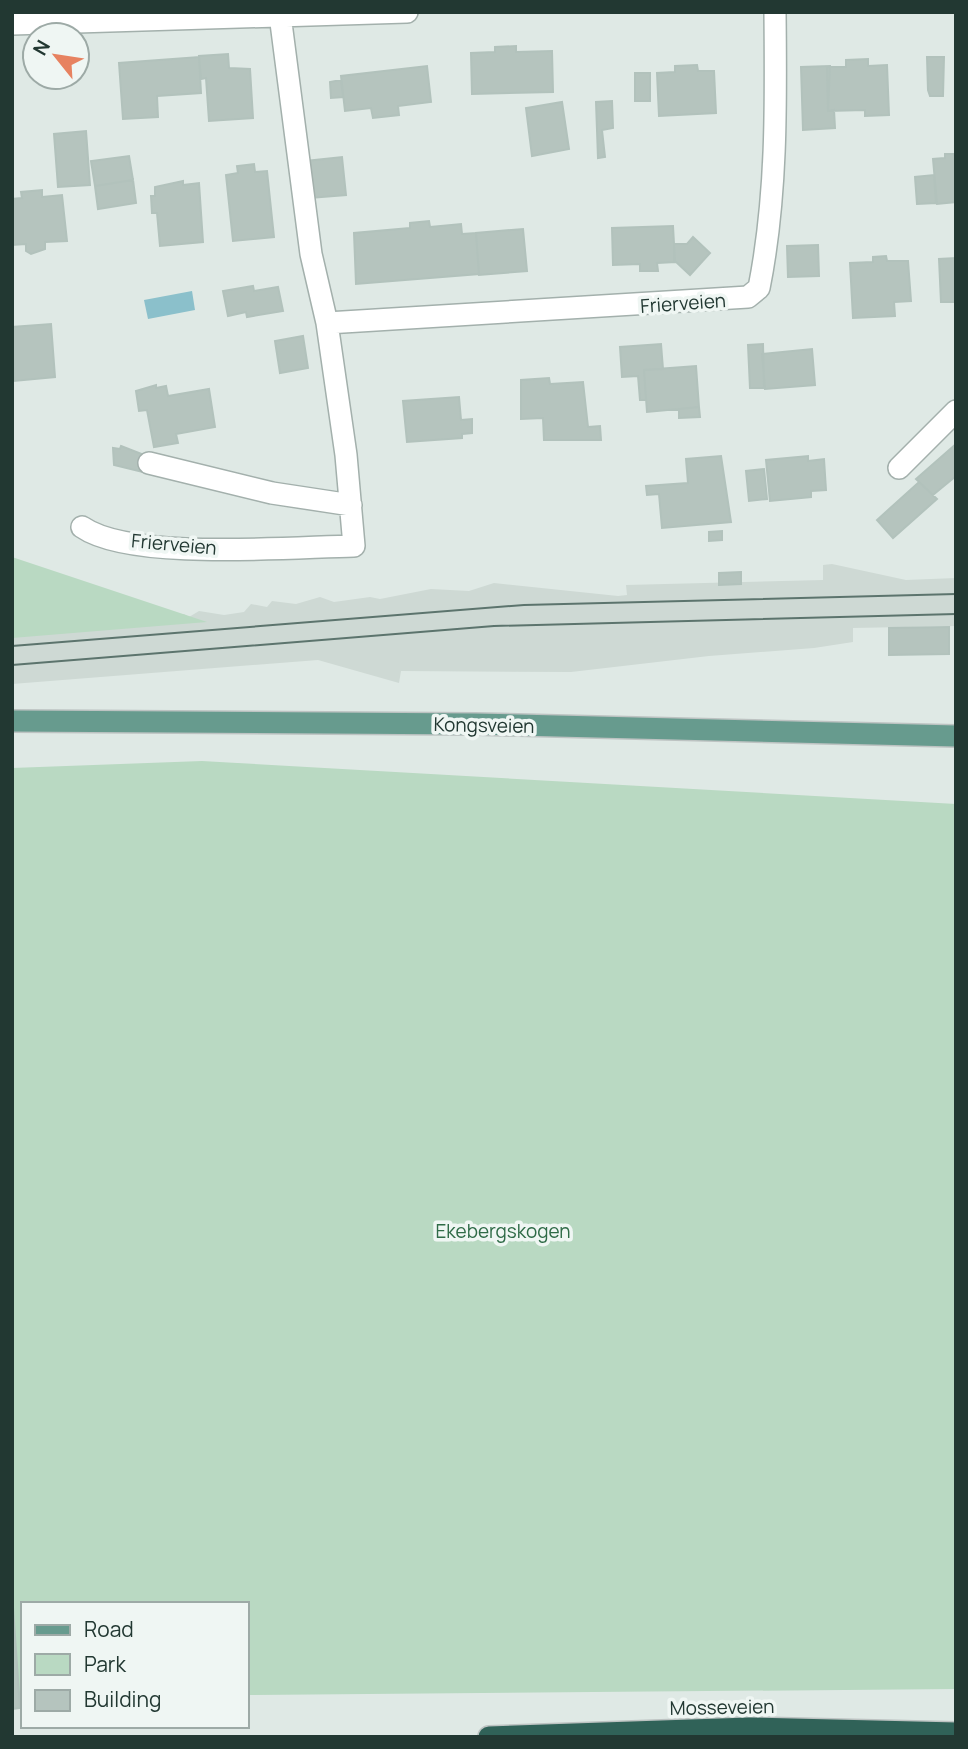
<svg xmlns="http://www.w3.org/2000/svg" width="968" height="1749" viewBox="0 0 968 1749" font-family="Manrope,sans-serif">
  <rect width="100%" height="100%" fill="#dfe9e5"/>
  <!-- built -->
  <path fill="#ced9d4" d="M832,564L906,580L956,578V626L853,628V642L814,648L709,656L571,672L401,671L399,683L318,660L12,684V634L184,614L189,617L199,611L224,615L244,612L251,604L267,607L272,601L296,604L320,597L334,602L370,597L380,599L431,589L469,591L494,583L618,596L627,595L626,585L823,580V565Z"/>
  <!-- green -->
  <path fill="#b9d9c2" d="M12,557L207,622L12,638Z
    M202,761L956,804V1689L247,1695V1604H23V1696H12V768Z"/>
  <!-- water -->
  <path fill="#8bc0cb" d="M192,291L195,310L148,319L144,300Z"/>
  <!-- building -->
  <path fill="#b5c4be" stroke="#b2c2bc" stroke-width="2" d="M516,46V52L552,51L553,92L472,94L471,53L495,52V47Z
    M228,54L229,68L250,69L253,118L209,121L206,78L201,79L199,56Z
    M199,57L201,93L157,96L158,117L123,119L119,63Z
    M927,57H944L943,96H930L928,90Z
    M868,59V66L887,65L889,115L865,116V110L828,111L827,67H846V60Z
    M697,65L698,71H714L716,113L659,116L657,73L675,72V66Z
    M427,66L431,102L398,106L399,115L373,118L371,108L345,111L341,76Z
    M830,66L828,111L834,110L835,128L803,130L801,67Z
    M635,73H650V101H635Z
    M341,80L343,97L331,98L330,82Z
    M612,101L613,128L602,130L605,157L598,158L596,102Z
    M562,102L569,149L532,156L526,108Z
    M86,131L90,185L58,187L54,134Z
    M945,154H954L956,157V202L937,204L933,159L945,158Z
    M129,156L133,180L95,186L91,161Z
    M342,157L346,195L310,198L306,161Z
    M254,164L255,172L267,171L274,237L233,241L226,175L238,173L237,166Z
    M934,175L936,203L917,204L915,177Z
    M133,180L136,203L98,209L95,186Z
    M183,181V185L199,183L203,242L160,246L157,213H152L151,196H155V187Z
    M42,190V197L62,195L67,241L45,242V249L31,254L26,251V244L12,245V199L22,198L21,192Z
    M429,221L430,227L461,224L462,234L476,233L479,274L356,284L354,233L410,228V223Z
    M673,226L675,262L657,263L658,271H640V264L613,265L612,228Z
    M523,229L527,271L479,275L476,233Z
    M693,237L710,253L690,275L674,260V244H687Z
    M818,245L819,276L788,277L787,246Z
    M886,256L887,261H908L911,301L894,302L895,316L853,318L850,263L873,262V257Z
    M956,258V302H941L939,259Z
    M253,286L254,291L278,287L283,311L247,317L246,312L228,316L223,291Z
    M51,324L55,377L14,381L12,327Z
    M303,336L308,368L280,373L275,341Z
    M661,344L663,369L644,370L646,400H640L638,376L622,377L620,347Z
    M763,344L764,388H750L748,345Z
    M812,349L815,385L765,389L762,354Z
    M696,366L699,407L647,412L644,370Z
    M549,378L550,384L583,382L588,427L600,426L601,440H544L543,418L521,419V380Z
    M156,385V388L166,386L168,396L209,389L215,427L176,434L178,443L154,447L147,410L139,411L136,391Z
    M459,397L461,420L472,419V433L462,434V438L407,442L403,401Z
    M699,407L700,417L679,418V409Z
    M956,444V476L933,495L916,479Z
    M121,446L147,456L143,472L114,465L113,448L120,449Z
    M721,456L731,522L662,528L659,494L647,495L646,486L688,483L686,459Z
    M808,456V461L824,459L826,490L811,491V497L770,501L766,460Z
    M764,469L767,499L749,501L746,471Z
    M919,482L937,499L893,538L877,520Z
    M722,531V540L709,541V532Z
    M741,572V584L719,585V573Z
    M949,627V654L889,655V628Z
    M12,1593L20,1708L12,1709Z"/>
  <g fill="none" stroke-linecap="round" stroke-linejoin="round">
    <defs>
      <path id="minor" d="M280,15L311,254L327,323L748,297L759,288C777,198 776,104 775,12
        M12,24L407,12
        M149,463L272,493L351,505
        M899,468L956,411
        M82,527C131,561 292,547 354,546L346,455L327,323"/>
      <path id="major" d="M12,721L475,724L956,736"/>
      <path id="highway" d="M489,1737L749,1728L956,1733"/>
    </defs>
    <!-- minor casing -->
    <use href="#minor" stroke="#a3b0ac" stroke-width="24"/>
    <!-- major casing -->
    <use href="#major" stroke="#bdc3c2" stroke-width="24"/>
    <!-- highway casing -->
    <use href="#highway" stroke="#bdc3c2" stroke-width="24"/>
    <!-- minor -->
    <use href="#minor" stroke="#fff" stroke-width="21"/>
    <!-- major -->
    <use href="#major" stroke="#679b8e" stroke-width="21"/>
    <!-- highway -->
    <use href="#highway" stroke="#306258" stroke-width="21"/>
    <!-- tram -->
    <path stroke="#5c746d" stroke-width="2" d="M12,646L524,605L956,594
      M12,665L494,626L956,614"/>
  </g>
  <g text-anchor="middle" stroke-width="7" stroke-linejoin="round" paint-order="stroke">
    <!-- street labels -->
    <g font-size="19" fill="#223832" stroke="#eff6f3">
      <text transform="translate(683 303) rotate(-4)" y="7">Frierveien</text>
      <text transform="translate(174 544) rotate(5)" y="7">Frierveien</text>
      <text transform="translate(484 725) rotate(1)" y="7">Kongsveien</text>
      <text transform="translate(722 1707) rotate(-1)" y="7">Mosseveien</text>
    </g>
    <!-- park labels -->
    <g font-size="19" fill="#2f6b47" stroke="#eff6f3">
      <text x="503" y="1238">Ekebergskogen</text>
    </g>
  </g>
  <!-- border -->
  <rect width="968" height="1749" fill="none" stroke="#223832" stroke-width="28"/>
  <!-- legend -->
  <rect x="21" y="1602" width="228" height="126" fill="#eff6f3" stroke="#9daaa6" stroke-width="2"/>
  <rect x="35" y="1625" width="35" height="10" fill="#679b8e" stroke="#9daaa6" stroke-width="2"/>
  <text x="84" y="1637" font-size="21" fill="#223832">Road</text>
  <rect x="35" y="1654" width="35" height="21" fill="#b9d9c2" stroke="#9daaa6" stroke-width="2"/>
  <text x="84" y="1672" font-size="21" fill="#223832">Park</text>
  <rect x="35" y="1690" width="35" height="21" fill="#b5c4be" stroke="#9daaa6" stroke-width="2"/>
  <text x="84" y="1707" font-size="21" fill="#223832">Building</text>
  <!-- north arrow -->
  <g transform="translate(56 56) rotate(300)"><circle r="33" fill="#eff6f3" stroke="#9daaa6" stroke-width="2"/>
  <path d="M0-5L12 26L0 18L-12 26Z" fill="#e78260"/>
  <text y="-10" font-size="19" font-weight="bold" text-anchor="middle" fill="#223832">N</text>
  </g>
</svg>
